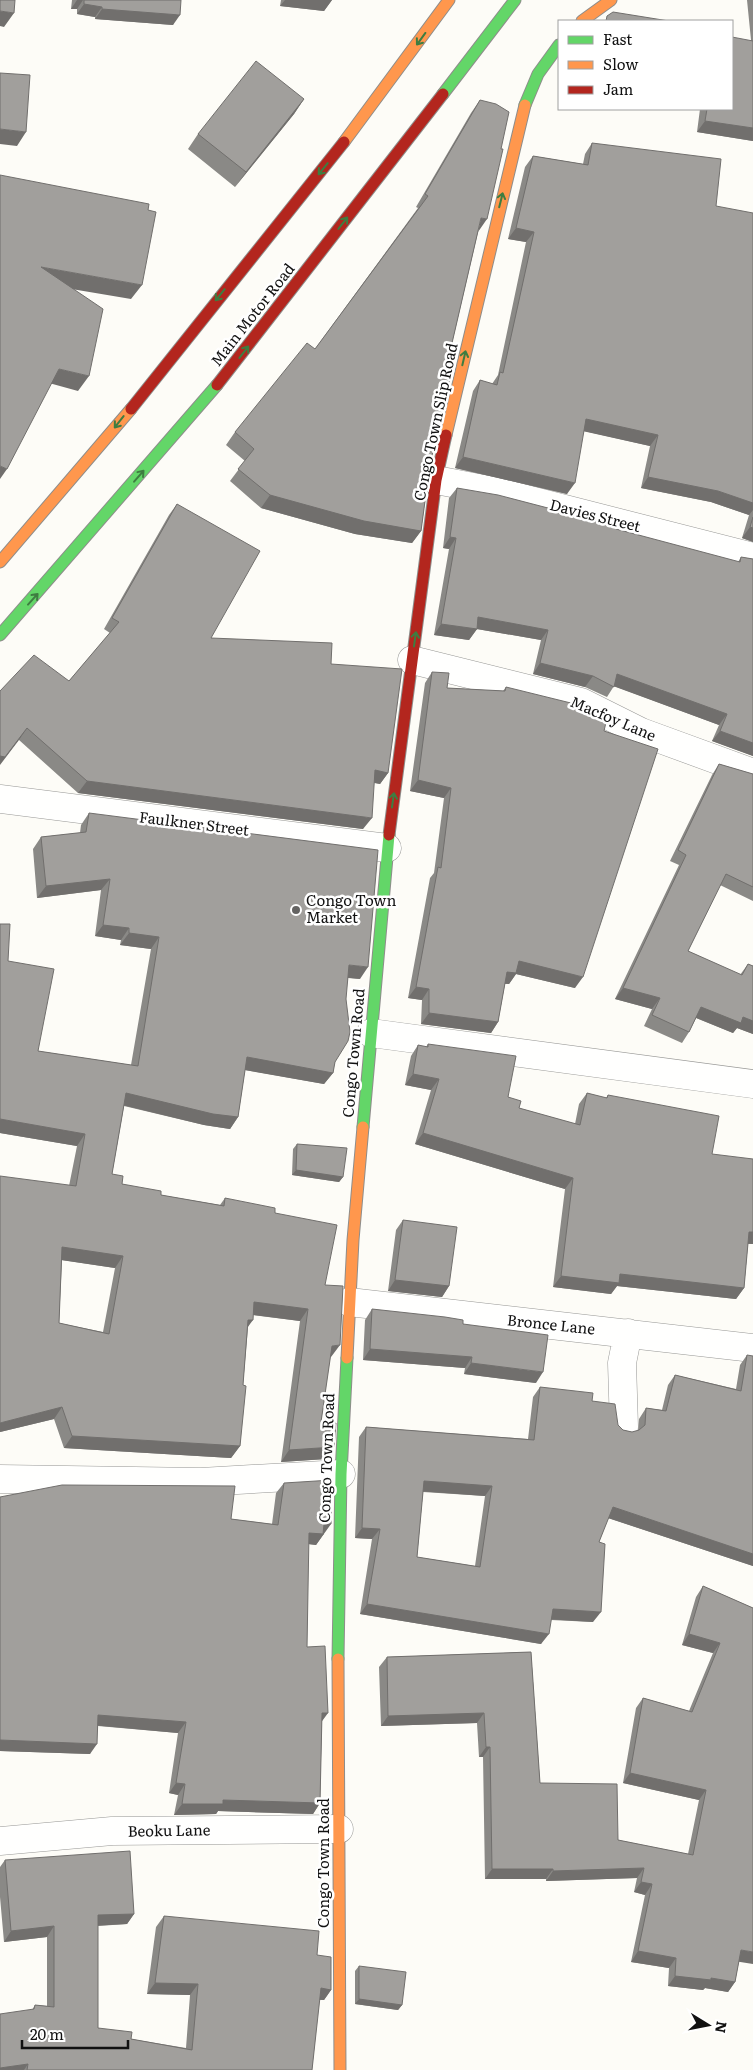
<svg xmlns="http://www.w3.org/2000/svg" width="753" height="2070" viewBox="0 0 753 2070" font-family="Literata,serif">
  <rect width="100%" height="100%" fill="#fdfcf7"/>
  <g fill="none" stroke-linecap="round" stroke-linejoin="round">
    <defs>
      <path id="street" d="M436,480L494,491L753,557
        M412,660L581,702L641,732L753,773
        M0,799L387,848
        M371,1033L753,1084
        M349,1302L753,1348
        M624,1427L622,1363L628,1333
        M0,1479L201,1482L341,1474
        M0,1841L112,1831L339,1829"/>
      <path id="fast" d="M443,94L515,0
        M525,105L538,74L559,45
        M0,635L217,385
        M363,1127L389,835
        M338,1659L341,1474L347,1358"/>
      <path id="slow" d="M582,21L611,0
        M344,142L449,0
        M446,435L525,105
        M0,562L131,409
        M347,1358L353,1240L363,1127
        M338,1659L340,2070"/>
      <path id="jam" d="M217,385L443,94
        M131,409L344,142
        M389,835L436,480L446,435"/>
    </defs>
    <!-- street casing -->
    <use href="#street" stroke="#979795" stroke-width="29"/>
    <!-- fast casing -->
    <use href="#fast" stroke="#8e8d8b" stroke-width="13"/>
    <!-- slow casing -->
    <use href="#slow" stroke="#8e8d8b" stroke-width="13"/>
    <!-- jam casing -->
    <use href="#jam" stroke="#8e8d8b" stroke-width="13"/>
    <!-- street -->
    <use href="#street" stroke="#fffffe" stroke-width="28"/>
    <!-- fast -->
    <use href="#fast" stroke="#63d668" stroke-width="11"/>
    <!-- slow -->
    <use href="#slow" stroke="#ff974d" stroke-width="11"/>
    <!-- jam -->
    <use href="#jam" stroke="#b3261e" stroke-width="11"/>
  </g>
  <!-- wall -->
  <path fill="#8a8986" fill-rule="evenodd" d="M72,0H181L173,25L95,19V17L77,14V9H71Z
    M281,0H332L324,11L280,6Z
    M747,0H753V141L697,132L700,109H732L751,40Z
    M304,99L294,114L235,187L188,149L198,134Z
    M480,100L478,232L446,369L430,464L421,531L412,543L355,534L261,508L230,481L245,461L226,445L235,432L315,349L418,208L416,207L471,113Z
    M592,143L716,206L753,423V542L742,538L749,515L711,502L641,488L650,446L584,431L567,494L455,468L473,391L480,380L492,384L498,375L526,242L508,239L525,167L533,156L583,164L585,154Z
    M457,488L738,562L741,557L753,559V756L712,741L719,725L614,686L607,697L585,687L533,674L541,640L477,629L469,640L434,635L449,549L443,548L449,498Z
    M177,504L211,638L331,664L388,773L380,784L374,783L363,829L78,793L19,740L0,691L69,681L110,633L104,629L169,515Z
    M432,672L447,688L503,691L506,687L604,731L575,988L516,974L509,984H505L498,1022L491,1033L421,1024L422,1000L408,998L430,878L434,873L444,798L410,791L425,683Z
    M719,764L753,774V901L720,885L688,951L740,975L748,964L753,966V1034L737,1028L733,1033L696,1018L689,1032L682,1043L644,1026L652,1009L615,999L679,865L670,861L712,775Z
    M89,813L360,979L348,978L333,1073L324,1084L245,1070L238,1117L230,1129L204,1125L124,1106L112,1174L122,1184L161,1195L220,1205L225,1198L275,1213L325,1285L331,1357H330L321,1422L326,1459L281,1462L300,1321L253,1315L248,1327L243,1385L240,1446L231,1458L64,1448L54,1419L0,1432L69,1186L77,1146L0,1133L8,961L38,1051L131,1065L151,949L120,945L121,940L95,936L101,890L37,898L33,849L41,837L80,833L81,825ZM62,1260L115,1268L103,1332L59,1323Z
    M428,1044L508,1097L519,1108L575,1124L579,1104L587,1093L606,1098L608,1095L712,1154L753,1244H748L744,1288L736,1299L617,1286L611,1294L553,1287L565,1189L415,1144L431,1090L405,1085L411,1056L418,1045L426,1047Z
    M297,1144L343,1177L339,1182L292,1175L293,1149Z
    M403,1220L449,1286L442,1297L388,1291L396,1230Z
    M372,1309L463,1324L536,1383L464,1374L465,1368L363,1360L365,1320Z
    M747,1355L753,1566L608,1518L599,1542L593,1622L551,1620L541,1644L360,1614L372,1539L355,1538L359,1437L366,1427L528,1439L533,1397L540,1387L592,1401L623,1430L632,1432L638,1431L639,1419L646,1408L662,1410L668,1385L675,1375L736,1389L740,1365ZM423,1492L485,1496L475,1566L417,1557Z
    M284,1483L324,1535H323L316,1545L308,1544L307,1647L322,1721L320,1803L313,1814L218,1811L216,1814L174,1815L178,1795L169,1793L178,1733L98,1726L90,1754L0,1751V1497L231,1519L272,1524L276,1493Z
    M703,1586L753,1608L739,1961L735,1982L728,1992L705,1988L703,1990L668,1986L669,1968L631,1962L645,1895L634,1892L637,1878L546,1881V1879H485L483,1757H479L477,1723L381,1726L379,1667L387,1657L531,1652L540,1783L618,1840L688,1854L699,1800L623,1783L636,1708L643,1698L689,1711L713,1653L682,1645L696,1597Z
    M5,1860L134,1914L127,1924L98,1926V2028L131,2039L186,2048L190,1995L147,1994L156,1927L164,1916L317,1955L331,1990L324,2000H319L312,2070H0L32,2010L35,2005L47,2006V1937L4,1942L0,1897V1867Z
    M359,1966L402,2005L398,2010L355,2004V1971Z"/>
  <!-- shaded-wall -->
  <path fill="#716f6d" d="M77,0H83L77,9H71Z
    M285,0H332L324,11L280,6Z
    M84,4L102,7L95,17L77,14Z
    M102,9L180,15L173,25L95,19Z
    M0,11L14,13L4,27L0,26Z
    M304,99L294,114L235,187L246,172Z
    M705,121L753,128V141L697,132Z
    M0,129L26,132L17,146L0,144Z
    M481,218L487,219L478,232Z
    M516,228L534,232L526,242L508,239Z
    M41,267L142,285L131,299L30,282Z
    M59,369L89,376L78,391L49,383Z
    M586,419L658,435L650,446L578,430Z
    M463,457L575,483L567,494L455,468Z
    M0,466L7,469L0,479Z
    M648,477L718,491L753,503V510L749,515L711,502L641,488Z
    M270,495L421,531L412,543L355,534L261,508Z
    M750,527L753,528V542L742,538Z
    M450,537L456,538L449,549L443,548Z
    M478,617L548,630L541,640L471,628Z
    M441,624L477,629L469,640L434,635Z
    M540,663L593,676L585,687L533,674Z
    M617,674L727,714L719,725L613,686Z
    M27,728L19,740L0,765V756Z
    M720,731L753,743V756L712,741Z
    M375,770L388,773L380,784L367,781Z
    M418,780L451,788L444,798L410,791Z
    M87,781L372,818L363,829L78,793Z
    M110,879L101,890L37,898L46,886Z
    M103,925L129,928L121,940L95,936Z
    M129,933L159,937L151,949L120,945Z
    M519,961L583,977L575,988L516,974L509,984L499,983L507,972Z
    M349,965L368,967L360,979L341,977Z
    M416,987L429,989L422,1000L408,998Z
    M623,988L660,998L652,1009L615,999Z
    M701,1007L743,1017L753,1021V1034L737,1028L733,1033L694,1017Z
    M429,1013L498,1022L491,1033L421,1024Z
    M247,1057L333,1073L324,1084L239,1069Z
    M413,1074L439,1079L431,1090L405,1085Z
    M126,1093L238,1117L230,1129L204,1125L118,1104Z
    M0,1119L85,1134L77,1146L0,1133Z
    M423,1133L573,1178L565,1189L415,1144Z
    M296,1170L343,1177L339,1182L292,1175Z
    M749,1232H753V1244L742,1243Z
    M62,1247L123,1256L115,1268L54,1259Z
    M620,1274L744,1288L736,1299L617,1286L611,1294L553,1287L561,1276Z
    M395,1280L449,1286L442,1297L388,1291Z
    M254,1302L308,1309L300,1321L246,1314Z
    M248,1320H253L244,1332Z
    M340,1345L331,1357L323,1358L332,1346Z
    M370,1349L472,1357L465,1368L363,1360Z
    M471,1363L543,1372L536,1383L464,1374Z
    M62,1407L54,1419L0,1432V1423Z
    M72,1436L240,1446L231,1458L64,1448Z
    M334,1447L326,1459L281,1462L289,1450Z
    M424,1481L492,1486L485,1496L417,1491Z
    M613,1507L753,1554V1566L605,1517Z
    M324,1524H331L316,1545L301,1543L309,1533Z
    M362,1528L380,1529L372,1539L355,1538Z
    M367,1604L549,1634L541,1644L360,1614Z
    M553,1609L601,1612L593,1622L545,1619Z
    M689,1634L720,1643L713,1653L682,1645Z
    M322,1713H328L320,1724Z
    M484,1713L477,1723L381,1726L388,1716Z
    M98,1715L186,1722L178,1733L91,1725Z
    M0,1740L97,1744L90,1754L0,1751Z
    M486,1747H490L483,1757H479Z
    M630,1773L706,1790L699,1800L623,1783Z
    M176,1783L185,1784L178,1795L169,1793Z
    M223,1800L320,1803L313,1814L218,1811L216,1814L174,1815L182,1804Z
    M644,1868L637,1878L546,1881L553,1871Z
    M492,1869H553L546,1879H485Z
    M641,1882L652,1884L645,1895L634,1892Z
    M134,1914L127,1924L90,1926L98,1915Z
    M54,1926L47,1937L4,1942L11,1931Z
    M741,1950L753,1952V1964L734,1961Z
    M638,1951L676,1958L669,1968L631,1962Z
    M675,1976L711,1978L735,1982L728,1992L705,1988L703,1990L668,1986Z
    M155,1983L198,1984L190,1995L147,1994Z
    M321,1988L331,1990L324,2000L313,1999Z
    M359,1999L402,2005L398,2010L355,2004Z
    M28,2064L24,2070H0V2068Z"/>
  <!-- building -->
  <path fill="#a19f9c" stroke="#716f6d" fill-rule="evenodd" d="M0,0H15L14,13L0,11Z
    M84,0H181L180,15L102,9V7L84,4Z
    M613,12L669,21H606L607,16Z
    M732,37L753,41V128L705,121L707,109H732Z
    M256,61L304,99L246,172L198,134Z
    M0,73L30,75L26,132L0,129Z
    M480,100L496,104L509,112L501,149H503L487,219L481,218L446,369L452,370L430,464L421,531L364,521L270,495L238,469L254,449L235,432L307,343L315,349L428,196L425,194Z
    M592,143L721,159L716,206L753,213V503L718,491L648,477L658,435L586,419L575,483L463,457L480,380L497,385L500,372L503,373L534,232L516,228L533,156L588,165Z
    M0,175L149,204L148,210L156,212L142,285L41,267L103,309L89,376L59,369L7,469L0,466Z
    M457,488L498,495L617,526L616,529L740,562L741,557L753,559V743L720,731L727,714L617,674L614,687L593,676L540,663L548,630L478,617L477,629L441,624L456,538L450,537Z
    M177,504L260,551L211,638L332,643L331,664L402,669L388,773L375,770L372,818L87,781L27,728L5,757L0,756V691L34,655L69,681L119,622L112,618Z
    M753,517V528L750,527Z
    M432,672L449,673L447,688L505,691L506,687L583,706L607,718L604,731L658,749L583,977L519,961L516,973L507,972L498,1022L429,1013V989L416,987L438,867L441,868L451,788L418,780Z
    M719,764L753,774V887L726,874L688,951L742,975L748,964L753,966V1021L743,1017L741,1023L701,1007L689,1032L652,1015L660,998L623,988L686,855L678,850Z
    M89,813L378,850L368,967L349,965L346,999L350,1032L348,1041L335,1062L333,1073L247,1057L238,1117L213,1114L126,1093L112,1174L123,1176L122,1184L161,1191V1195L224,1206L225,1198L275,1208V1213L337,1225L325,1285L343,1286L340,1345L332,1346L321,1422L336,1423L334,1447L289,1450L308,1309L254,1302L253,1320H248L243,1385L246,1386L240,1446L72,1436L62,1407L0,1423V1176L76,1186L85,1134L0,1119V924H10L8,961L54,969L38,1051L138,1066L159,937L129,933V928L103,925L110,879L46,886L41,837L86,832ZM62,1247L123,1256L109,1334L59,1323Z
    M428,1044L516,1056L508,1097L521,1101L519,1108L580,1125L587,1093L607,1098L608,1095L719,1116L712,1154L753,1159V1232H749L744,1288L620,1274L619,1283L561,1276L573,1178L423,1133L439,1079L413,1074L418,1045L428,1047Z
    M297,1144L347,1148L343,1177L296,1170Z
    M403,1220L457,1227L449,1286L395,1280Z
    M372,1309L445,1317L463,1320V1324L548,1335L543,1372L471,1363L472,1357L370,1349Z
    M747,1355L753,1356V1554L613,1507L599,1542L605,1544L601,1612L553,1609L549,1634L367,1604L380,1529L362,1528L366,1427L534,1440L540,1387L593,1393L592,1401L615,1404L618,1425L623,1430L632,1432L639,1430L645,1425L646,1408L666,1411L675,1375L741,1391ZM424,1481L492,1486L480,1567L417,1557Z
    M332,1480L331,1524H324L323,1534L309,1533L307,1647L325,1646L328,1713H322L320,1803L223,1800V1804H182L185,1784L176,1783L186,1722L98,1715L97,1744L0,1740V1497L62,1485L235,1486L231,1519L278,1525L284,1483Z
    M703,1586L753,1608V1952L741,1950L735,1982L711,1978V1980L675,1976L676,1958L638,1951L652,1884L641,1882L644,1868L553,1871V1869H492L490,1747H486L484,1713L388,1716L387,1657L531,1652L540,1783L617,1784L618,1840L693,1855L706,1790L630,1773L643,1698L692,1712L720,1643L689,1634Z
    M130,1851L134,1914L98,1915V2028L132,2032L131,2039L192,2050L198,1984L155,1983L164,1916L319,1931L317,1955L331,1957V1990L321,1988L312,2070H27L28,2064L0,2068V2014L34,2009L35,2005L54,2007V1926L11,1931L5,1860Z
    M359,1966L406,1972L402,2005L359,1999Z"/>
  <!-- one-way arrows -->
  <defs><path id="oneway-shaft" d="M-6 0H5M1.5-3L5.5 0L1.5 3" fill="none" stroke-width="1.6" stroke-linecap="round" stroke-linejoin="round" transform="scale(1.25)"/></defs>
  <g stroke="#3e7d41">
    <use href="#oneway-shaft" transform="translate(421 39) rotate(126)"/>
    <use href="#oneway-shaft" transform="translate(323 169) rotate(129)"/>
    <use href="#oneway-shaft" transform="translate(501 200) rotate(-76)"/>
    <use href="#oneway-shaft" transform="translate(343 223) rotate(-52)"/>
    <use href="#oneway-shaft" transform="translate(220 295) rotate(129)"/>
    <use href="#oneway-shaft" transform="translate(244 352) rotate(-52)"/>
    <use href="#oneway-shaft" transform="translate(464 358) rotate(-77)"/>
    <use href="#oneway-shaft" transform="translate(119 422) rotate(128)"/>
    <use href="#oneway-shaft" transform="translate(139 476) rotate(-49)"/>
    <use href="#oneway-shaft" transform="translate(33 599) rotate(-48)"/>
    <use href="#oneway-shaft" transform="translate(415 639) rotate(-82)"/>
    <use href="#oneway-shaft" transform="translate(393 800) rotate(-82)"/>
  </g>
  <!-- markers -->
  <circle fill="#646362" stroke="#fff" stroke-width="2" cx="296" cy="910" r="5"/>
  <g text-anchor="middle" stroke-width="5" stroke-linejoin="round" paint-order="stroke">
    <!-- street labels -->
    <g font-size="15" fill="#111" stroke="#fff">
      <text transform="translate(253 315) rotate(-52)" y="5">Main Motor Road</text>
      <text transform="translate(436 422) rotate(-78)" y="5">Congo Town Slip Road</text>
      <text transform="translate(595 516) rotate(14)" y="5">Davies Street</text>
      <text transform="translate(613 719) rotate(23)" y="5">Macfoy Lane</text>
      <text transform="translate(194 824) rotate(7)" y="5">Faulkner Street</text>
      <text transform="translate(354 1053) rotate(-85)" y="5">Congo Town Road</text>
      <text transform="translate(551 1325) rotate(6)" y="5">Bronce Lane</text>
      <text transform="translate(327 1458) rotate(-88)" y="5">Congo Town Road</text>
      <text transform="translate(169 1831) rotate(-1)" y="5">Beoku Lane</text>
      <text transform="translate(324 1863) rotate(-90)" y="5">Congo Town Road</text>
    </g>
    <!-- poi labels -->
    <g font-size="15" fill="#111" stroke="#fff" text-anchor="start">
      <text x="306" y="906">Congo Town<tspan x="306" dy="17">Market</tspan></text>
    </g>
  </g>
  <!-- legend -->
  <rect x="558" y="20" width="175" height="90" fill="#ffffff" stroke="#a0a0a0"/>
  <rect x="568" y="36" width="25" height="8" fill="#63d668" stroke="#a0a0a0"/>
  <text x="603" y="45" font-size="15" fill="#111111">Fast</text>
  <rect x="568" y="61" width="25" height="8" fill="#ff974d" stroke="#a0a0a0"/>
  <text x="603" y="70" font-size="15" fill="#111111">Slow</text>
  <rect x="568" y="86" width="25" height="8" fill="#b3261e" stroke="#a0a0a0"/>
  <text x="603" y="95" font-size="15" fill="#111111">Jam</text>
  <!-- north arrow -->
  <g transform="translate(708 2025) rotate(100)" stroke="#ffffff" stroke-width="4" paint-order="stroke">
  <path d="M0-4L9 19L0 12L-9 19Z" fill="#111111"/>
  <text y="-8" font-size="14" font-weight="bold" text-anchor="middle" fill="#111111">N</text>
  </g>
  <!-- scale -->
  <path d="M22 2040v8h106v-8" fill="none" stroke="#111111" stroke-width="2.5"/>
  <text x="30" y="2040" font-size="15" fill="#111111" stroke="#ffffff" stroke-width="4" paint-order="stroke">20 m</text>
</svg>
